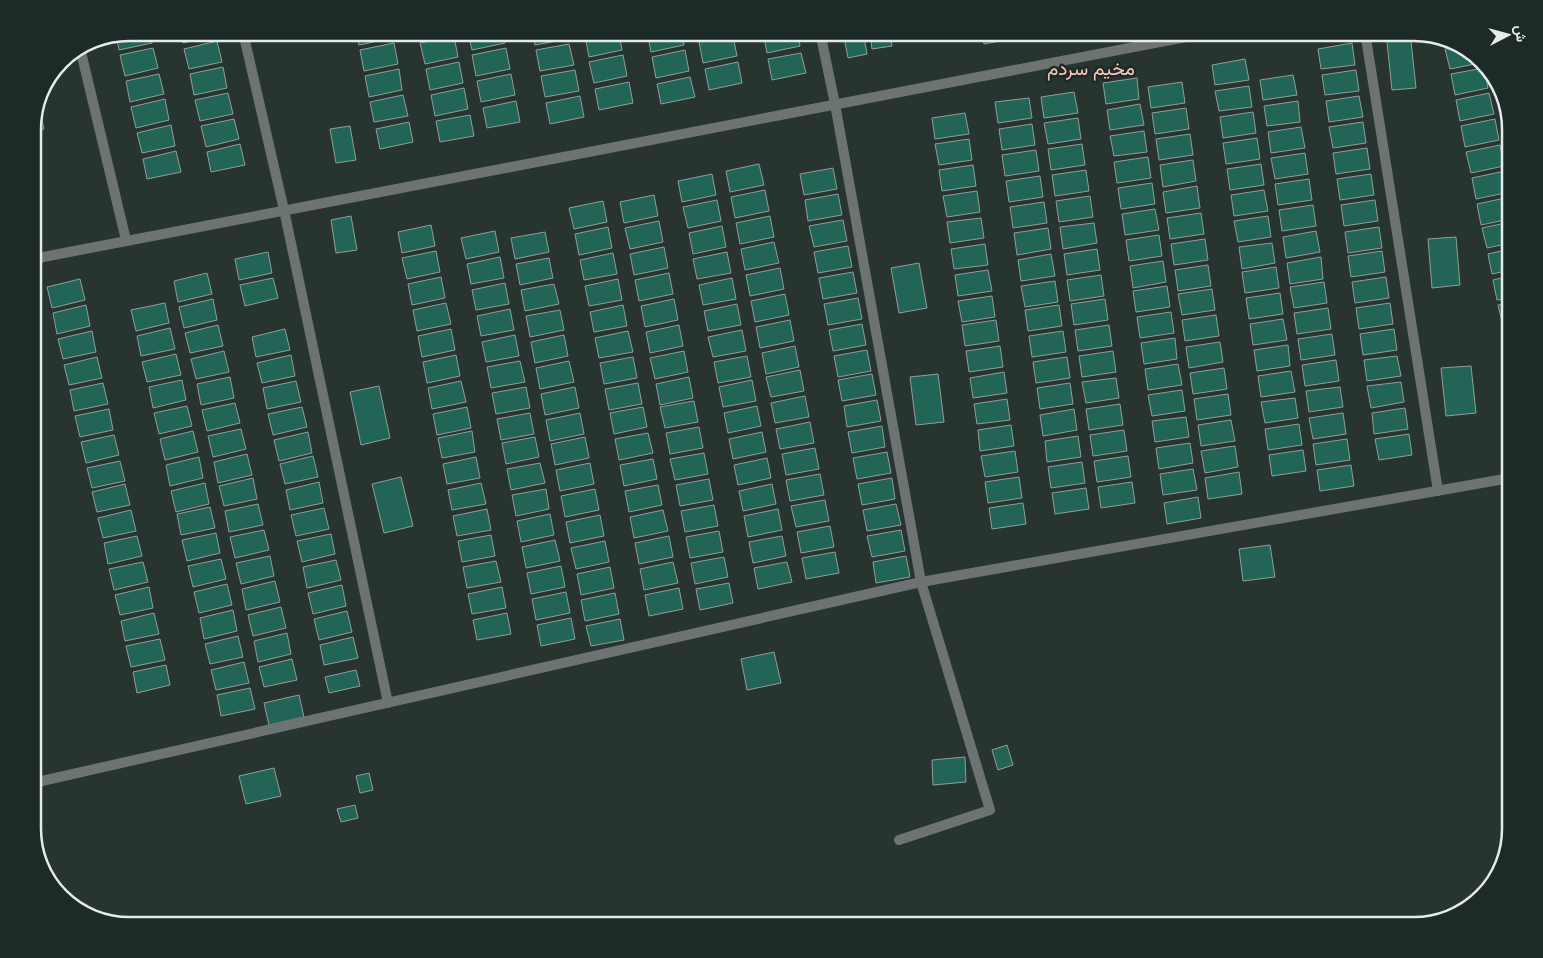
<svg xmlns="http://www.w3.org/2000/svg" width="1543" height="958" viewBox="0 0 1543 958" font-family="'Times New Roman',Vazirmatn,serif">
  <rect width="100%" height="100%" fill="#283430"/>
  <!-- building -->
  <path fill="#226456" stroke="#909f9a" d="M129,32H150L152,43L119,50L116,35Z
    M180,32H215L216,36L183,43Z
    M356,32H391L393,38L359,45Z
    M419,32H445L420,38Z
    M468,32H503L505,43L472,50Z
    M532,32H567L568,39L535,45Z
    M603,32H619L622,50L589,57L585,36Z
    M647,32H682L684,45L651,52Z
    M698,32H720L698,37Z
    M763,32H798L800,46L767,53Z
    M843,32H863L867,54L848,58Z
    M870,32H890L892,46L872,49Z
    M982,32H1016L1017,38L984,44Z
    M1386,32H1410L1416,88L1392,90Z
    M454,36L458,57L425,64L420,43Z
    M733,36L737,56L703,63L699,42Z
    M217,41L222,62L189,69L184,49Z
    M394,43L398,64L364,71L360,50Z
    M1352,43L1355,65L1321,69L1318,49Z
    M569,44L574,65L540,71L536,50Z
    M1463,46L1480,63L1450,69L1445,49Z
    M153,48L158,68L125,76L120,55Z
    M506,48L510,69L476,76L472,55Z
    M685,50L689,71L656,78L652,57Z
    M801,53L806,73L772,80L768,59Z
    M623,55L627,76L594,83L589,62Z
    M1245,59L1249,80L1215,85L1212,65Z
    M459,62L463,83L430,90L426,69Z
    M738,62L742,83L709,90L705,69Z
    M223,67L227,88L194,95L190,74Z
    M1484,68L1488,88L1455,95L1451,74Z
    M399,69L402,90L369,97L365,76Z
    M575,70L579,91L545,97L541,76Z
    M1356,70L1359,91L1325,95L1322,75Z
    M159,74L164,94L130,102L126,81Z
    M511,74L515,95L481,102L477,81Z
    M1293,75L1297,95L1263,100L1260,80Z
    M690,77L695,97L661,104L657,84Z
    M1137,78L1139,99L1106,104L1103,83Z
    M629,82L633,103L599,110L595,89Z
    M1182,82L1185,103L1151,108L1148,87Z
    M1249,86L1252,107L1219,111L1215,91Z
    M464,88L468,109L435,116L431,95Z
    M1074,92L1078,113L1044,118L1041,97Z
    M228,93L233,114L200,121L195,100Z
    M1489,93L1494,114L1460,121L1456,100Z
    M403,95L408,116L374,122L370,102Z
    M580,96L584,117L550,124L546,103Z
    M1359,96L1363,117L1329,122L1326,101Z
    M1029,98L1032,118L998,123L995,102Z
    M165,99L169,120L136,128L131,107Z
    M516,101L520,122L487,128L483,108Z
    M1298,101L1300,122L1267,126L1264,106Z
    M1140,104L1144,125L1110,130L1107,110Z
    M39,108L44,129L33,132V123Z
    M1186,108L1189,129L1155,134L1152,113Z
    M1253,112L1256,133L1223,138L1220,117Z
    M965,113L969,134L935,139L932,118Z
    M470,115L474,136L440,142L436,121Z
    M1078,118L1081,139L1048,144L1044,123Z
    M234,119L239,139L206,147L201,126Z
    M1495,119L1499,140L1465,147L1461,126Z
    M409,122L413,142L380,149L376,129Z
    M1363,122L1366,143L1333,148L1329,127Z
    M1032,124L1035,145L1002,150L999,129Z
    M171,125L175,146L142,153L137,133Z
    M350,126L356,160L336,163L330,129Z
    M1301,127L1305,148L1271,153L1268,132Z
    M1144,131L1147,152L1114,156L1110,136Z
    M1190,134L1193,155L1159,160L1156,139Z
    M1257,138L1260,159L1226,164L1223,143Z
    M969,139L972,160L939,165L935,144Z
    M240,144L245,165L211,172L207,152Z
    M1082,144L1085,165L1051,170L1048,149Z
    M1500,145L1504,166L1471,173L1466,152Z
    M1367,148L1370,169L1336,174L1333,153Z
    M1036,150L1039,171L1005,176L1002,155Z
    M176,151L181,172L147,179L143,159Z
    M1305,153L1308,174L1275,179L1271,158Z
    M1148,157L1151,178L1117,183L1114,162Z
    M1193,160L1196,181L1163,187L1160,165Z
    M759,164L764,185L730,192L726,171Z
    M1261,164L1264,185L1230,190L1227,169Z
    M973,165L976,186L942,191L939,170Z
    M833,168L837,189L804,195L800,174Z
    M1086,170L1089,191L1055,196L1052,175Z
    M1505,171L1510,192L1476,199L1472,178Z
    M712,174L716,195L682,202L678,181Z
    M1371,174L1374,195L1340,200L1337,179Z
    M1040,176L1043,197L1009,202L1006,181Z
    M1309,179L1312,200L1278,205L1275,184Z
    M1152,183L1155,204L1121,209L1118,188Z
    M1197,186L1200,208L1166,213L1163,192Z
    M765,190L769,211L735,218L731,197Z
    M1264,190L1268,211L1234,216L1231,195Z
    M977,191L980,212L947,217L943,196Z
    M838,194L842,215L808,221L805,200Z
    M654,195L658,216L624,223L620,202Z
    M1090,196L1093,217L1059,222L1056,201Z
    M1510,197V219L1481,225L1477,204Z
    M717,200L721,221L688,228L683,207Z
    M1375,200L1378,221L1344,226L1341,205Z
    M603,201L607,222L574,229L569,208Z
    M1044,202L1047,223L1013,228L1010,207Z
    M1313,205L1316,226L1282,231L1279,210Z
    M1155,209L1159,230L1125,235L1122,214Z
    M1201,213L1204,234L1170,239L1167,218Z
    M351,216L357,250L336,253L331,220Z
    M770,216L774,237L740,244L736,223Z
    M1268,216L1271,237L1238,242L1234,221Z
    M981,218L984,238L950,243L947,222Z
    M843,220L847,241L814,247L809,226Z
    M659,221L663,242L630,249L625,228Z
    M1510,222V243L1487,248L1482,228Z
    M1094,223L1097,243L1063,249L1060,227Z
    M431,225L435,246L402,253L398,232Z
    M722,226L726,247L693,254L689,233Z
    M608,227L612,248L579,255L575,234Z
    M1379,227L1382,248L1348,253L1345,232Z
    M1048,228L1051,249L1017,255L1014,233Z
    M495,231L499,252L466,259L461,238Z
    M1316,231L1320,252L1286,258L1283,237Z
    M545,232L549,252L515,259L511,238Z
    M1159,235L1162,256L1129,261L1126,240Z
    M1456,237L1460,285L1432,288L1428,239Z
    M1205,239L1208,260L1174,265L1171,244Z
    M774,242L779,263L745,270L741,249Z
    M1272,243L1275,263L1242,269L1239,247Z
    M985,244L988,265L954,269L951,249Z
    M848,246L852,267L818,273L814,252Z
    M664,247L668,268L634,275L630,254Z
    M1097,249L1100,270L1067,275L1064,254Z
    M1510,249V270L1492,274L1488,254Z
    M436,251L440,272L407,279L402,258Z
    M1382,251L1385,272L1351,277L1348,256Z
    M268,252L272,273L239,280L235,259Z
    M727,252L731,273L697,279L693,259Z
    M613,253L617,274L584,280L580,260Z
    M1051,254L1055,276L1021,281L1018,260Z
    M500,257L504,278L471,284L467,264Z
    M1321,257L1323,279L1290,284L1287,263Z
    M549,258L553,278L520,285L516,264Z
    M1163,261L1166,282L1133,288L1130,266Z
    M919,263L927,308L899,313L891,268Z
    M1208,265L1211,286L1178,291L1175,270Z
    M1276,267L1279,288L1245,293L1242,272Z
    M780,268L784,289L750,296L746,275Z
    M988,270L992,291L958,296L955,275Z
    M853,272L857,293L823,299L819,278Z
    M207,273L212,294L178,302L174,281Z
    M669,273L673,294L639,301L635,280Z
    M1101,275L1104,296L1070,301L1067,280Z
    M1510,276V298L1497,300L1493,280Z
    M441,277L445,298L412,305L408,284Z
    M1386,277L1389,298L1355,303L1352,282Z
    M273,278L278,298L245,306L240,285Z
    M732,278L736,299L703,305L699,285Z
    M80,279L85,300L52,308L47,287Z
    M618,279L622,300L589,306L585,286Z
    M1055,281L1058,302L1025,307L1021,286Z
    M1324,282L1327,303L1294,308L1290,287Z
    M505,283L509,304L476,310L472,290Z
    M554,284L559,304L525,311L521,290Z
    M1167,286L1170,307L1136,312L1133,291Z
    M1212,289L1215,310L1182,315L1178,294Z
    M1280,293L1283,314L1249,319L1246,298Z
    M785,294L789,315L755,322L751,301Z
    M992,296L995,317L962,322L958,301Z
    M858,298L862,319L828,325L824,304Z
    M213,299L217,320L184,328L179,307Z
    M674,299L678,320L645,327L641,306Z
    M1105,299L1108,320L1074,325L1071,304Z
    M165,303L169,323L136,331L131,310Z
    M446,303L451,324L417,331L413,310Z
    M1390,303L1393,324L1359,329L1356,308Z
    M1510,303V325L1503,326L1498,305Z
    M737,304L741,325L708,331L704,311Z
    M86,305L90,326L57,334L53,313Z
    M623,305L627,326L594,332L590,312Z
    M1059,305L1062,326L1028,331L1025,310Z
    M1328,308L1331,329L1297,334L1294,313Z
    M510,309L514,330L481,336L477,316Z
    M560,310L564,330L530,337L526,316Z
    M1171,312L1174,333L1140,338L1137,317Z
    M1216,315L1219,336L1185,341L1182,320Z
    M1283,319L1287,340L1253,345L1250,324Z
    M790,320L794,341L760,348L756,327Z
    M996,320L999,341L965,346L962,325Z
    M862,324L866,345L833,351L829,330Z
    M218,325L223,346L190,353L185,333Z
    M679,325L683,346L650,353L646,332Z
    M1109,325L1112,346L1078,351L1075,330Z
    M170,328L175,349L141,356L137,336Z
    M285,329L290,350L256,357L252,337Z
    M451,329L455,350L422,357L418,336Z
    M1394,329L1397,350L1363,355L1360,334Z
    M742,330L746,351L713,357L708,337Z
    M1510,330V352H1508L1504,331Z
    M92,331L96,352L63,359L58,339Z
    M628,331L633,352L599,358L595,338Z
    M1063,331L1066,352L1032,357L1029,336Z
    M1332,334L1335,355L1301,360L1298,339Z
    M515,335L519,356L486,362L482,342Z
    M564,335L568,356L535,363L531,342Z
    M1175,338L1177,359L1144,364L1141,343Z
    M1220,342L1223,362L1189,368L1186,347Z
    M1288,345L1290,366L1257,371L1254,350Z
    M795,346L799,367L766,374L762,353Z
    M1000,346L1003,367L969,372L966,351Z
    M867,350L871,371L838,377L834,356Z
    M224,351L229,372L196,379L191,359Z
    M684,351L688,372L655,379L650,358Z
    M1113,351L1116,372L1082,377L1079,356Z
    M176,354L181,375L147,382L142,362Z
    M291,355L295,376L262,383L257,363Z
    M456,355L460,376L427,383L423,362Z
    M747,356L751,377L718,383L714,362Z
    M1397,356L1401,376L1367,381L1364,360Z
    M97,357L102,378L69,385L64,365Z
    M633,357L637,378L604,384L600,363Z
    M1067,357L1070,378L1036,383L1033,362Z
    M1336,360L1339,381L1305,386L1302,365Z
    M520,361L525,382L491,388L487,367Z
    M569,361L574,382L540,389L536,368Z
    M1178,364L1182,385L1148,390L1145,369Z
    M1471,366L1476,413L1446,416L1441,368Z
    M1224,368L1227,389L1193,394L1190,373Z
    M800,370L804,391L771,397L766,377Z
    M1291,371L1295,392L1261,397L1258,376Z
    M1004,372L1007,393L973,398L970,378Z
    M872,374L876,395L842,401L838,380Z
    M938,374L944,422L916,425L910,377Z
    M230,377L234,398L201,405L197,384Z
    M689,377L693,398L660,405L656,384Z
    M1116,378L1119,398L1086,403L1082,382Z
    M182,380L186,400L153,408L149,387Z
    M752,380L756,401L723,407L719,387Z
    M296,381L301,402L267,409L263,388Z
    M461,381L466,402L432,409L428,388Z
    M1401,382L1404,402L1371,408L1367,386Z
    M103,383L108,404L74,411L70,390Z
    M638,383L642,404L609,410L605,389Z
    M1070,383L1073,404L1040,409L1037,388Z
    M379,386L390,438L361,445L350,392Z
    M526,387L530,408L496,414L492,393Z
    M575,387L579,408L545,415L541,394Z
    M1340,387L1343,407L1309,412L1306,391Z
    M1182,390L1185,411L1152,416L1148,395Z
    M1228,394L1231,415L1197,420L1194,399Z
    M805,396L809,417L775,423L771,403Z
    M1295,398L1298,418L1265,423L1261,402Z
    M1007,399L1010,420L977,424L974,404Z
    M877,400L881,421L847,427L844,406Z
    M694,401L698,422L665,428L660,407Z
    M235,403L240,423L207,431L202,410Z
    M1120,404L1123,425L1089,430L1086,409Z
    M187,406L192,426L159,434L154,413Z
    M757,406L761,426L728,433L724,413Z
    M302,407L307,427L273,435L268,414Z
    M467,407L471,428L437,435L433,414Z
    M643,407L647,427L614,434L610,413Z
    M1405,408L1408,429L1374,434L1372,413Z
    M109,409L113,430L80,437L75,416Z
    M1074,409L1077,430L1043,436L1040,415Z
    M530,413L534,434L501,440L497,419Z
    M580,413L584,434L550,441L546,420Z
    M1343,413L1346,434L1313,439L1309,418Z
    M1186,417L1189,437L1155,442L1152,421Z
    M1231,420L1235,441L1201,446L1198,425Z
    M810,422L814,443L780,449L776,429Z
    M1299,424L1302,445L1268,450L1265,429Z
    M1011,425L1014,446L980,451L978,430Z
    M882,426L885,447L852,453L848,432Z
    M699,427L703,448L670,454L666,433Z
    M241,429L246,449L213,457L208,436Z
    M1124,430L1127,451L1093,456L1090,435Z
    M193,431L198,452L165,460L160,439Z
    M472,431L475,452L442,458L438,438Z
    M308,432L312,453L279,461L274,440Z
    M762,432L766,452L733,459L729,439Z
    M648,433L653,453L619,460L615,439Z
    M1409,434L1412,455L1379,460L1375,439Z
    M114,435L119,455L86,463L81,442Z
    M1078,436L1081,457L1047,462L1045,441Z
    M535,437L539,457L506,464L502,443Z
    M585,437L589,458L555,465L551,444Z
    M1347,439L1350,460L1316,465L1313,444Z
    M1190,443L1193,463L1159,469L1156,448Z
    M1235,446L1238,467L1205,473L1201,451Z
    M815,448L819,469L786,475L782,454Z
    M1303,450L1306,471L1272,476L1269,455Z
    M1015,451L1018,472L985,477L981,456Z
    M887,452L891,473L857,479L853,458Z
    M704,453L708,474L675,480L670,459Z
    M247,454L252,475L218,483L214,462Z
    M313,456L318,477L285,484L280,464Z
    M1128,456L1131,477L1097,482L1094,461Z
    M199,457L203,478L170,486L166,465Z
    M476,457L480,478L447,484L443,464Z
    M767,458L771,478L738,485L734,465Z
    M653,459L657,479L624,486L620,465Z
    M120,461L125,481L92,488L87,468Z
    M1082,462L1085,483L1051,488L1048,467Z
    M540,463L545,483L511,490L507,469Z
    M590,463L594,484L560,491L556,470Z
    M1351,465L1354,486L1320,491L1317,470Z
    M1193,469L1197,490L1163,495L1160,474Z
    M1239,472L1242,494L1208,499L1205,478Z
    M820,474L824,495L790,501L786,480Z
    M401,477L413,526L384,533L372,484Z
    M1019,477L1022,498L988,503L985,482Z
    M253,478L257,499L224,506L219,486Z
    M892,478L895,499L862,505L858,484Z
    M709,479L713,500L680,506L676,485Z
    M319,482L323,503L290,510L286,490Z
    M1132,482L1135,503L1101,508L1098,487Z
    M205,483L209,504L176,512L171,491Z
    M481,483L486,504L452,510L448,490Z
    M125,484L130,505L97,512L92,492Z
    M772,484L776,504L743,511L739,491Z
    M658,485L662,505L629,512L625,491Z
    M1086,488L1089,509L1055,514L1052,493Z
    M546,489L549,509L516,516L512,495Z
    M595,489L599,510L565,517L561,496Z
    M1198,497L1201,518L1167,524L1164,503Z
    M825,500L829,521L796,527L791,506Z
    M1023,503L1026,524L992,529L989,508Z
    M258,504L263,525L229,532L225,511Z
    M896,504L901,525L867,531L863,510Z
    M714,505L718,526L685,532L681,511Z
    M210,507L215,528L181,535L177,514Z
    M324,508L329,529L296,536L291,515Z
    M487,509L491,530L457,536L453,516Z
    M778,509L782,530L748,537L744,516Z
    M131,510L136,531L103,538L98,518Z
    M663,510L668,531L634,538L630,517Z
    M550,514L554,535L521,542L517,521Z
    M600,515L604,536L570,543L566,522Z
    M830,526L834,547L801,553L797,532Z
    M264,530L269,550L235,558L230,537Z
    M901,530L905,551L872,557L867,536Z
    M719,531L723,552L690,558L686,537Z
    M216,533L220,553L187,561L182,540Z
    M331,534L335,554L302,562L297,541Z
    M491,535L495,556L462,562L458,541Z
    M137,536L142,556L108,564L104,543Z
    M669,536L673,557L639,564L635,543Z
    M782,536L786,556L753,563L749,542Z
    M555,540L560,561L526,568L522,547Z
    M605,541L609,562L576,569L571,548Z
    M1270,545L1275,577L1243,581L1239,549Z
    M835,552L839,573L806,579L802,558Z
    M270,556L274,576L241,584L236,563Z
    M906,556L910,577L876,583L873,562Z
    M724,557L728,577L695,584L691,563Z
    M221,559L226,579L193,587L188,566Z
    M336,560L341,580L307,588L303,567Z
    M496,561L501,582L467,588L463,567Z
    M143,562L148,582L114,590L109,569Z
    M673,562L678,583L644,590L640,569Z
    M787,562L792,582L758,589L754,568Z
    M561,566L565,587L531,594L527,573Z
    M610,567L614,588L581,595L577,574Z
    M275,581L280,602L246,610L242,589Z
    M729,583L733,603L700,610L696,589Z
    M227,584L232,605L199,613L194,592Z
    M342,585L346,606L313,614L308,593Z
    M149,587L153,608L120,615L115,595Z
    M502,587L506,608L472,614L468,594Z
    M679,588L683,609L649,616L645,595Z
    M566,592L570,613L536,620L532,599Z
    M615,593L619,614L585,621L581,600Z
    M281,607L286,628L253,636L248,615Z
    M233,610L237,631L204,639L200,618Z
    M347,611L352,632L319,640L314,619Z
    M154,613L159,634L125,641L121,621Z
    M507,613L511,634L477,640L473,620Z
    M571,618L575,639L541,646L537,625Z
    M620,619L624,640L591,646L586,626Z
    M287,633L291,654L258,662L254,641Z
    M238,636L243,657L210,664L205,644Z
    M353,637L358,658L324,665L320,645Z
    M160,639L165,660L131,667L126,646Z
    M774,652L781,683L747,690L741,659Z
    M292,659L297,680L264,687L259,667Z
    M244,662L249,683L216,690L211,670Z
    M166,665L170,685L137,693L133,672Z
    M356,670L360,686L329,693L325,677Z
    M250,688L255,709L221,716L217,695Z
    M299,695L304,717L269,725L264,703Z
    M1007,745L1013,765L998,770L992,750Z
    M965,757L966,782L933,785L932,760Z
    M274,768L281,796L246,804L239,776Z
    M369,773L373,790L360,793L356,776Z
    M355,805L358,818L341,822L337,809Z"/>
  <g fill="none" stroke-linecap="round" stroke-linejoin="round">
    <!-- lane -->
    <path stroke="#6d7372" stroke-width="10" d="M243,32L284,210L388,703
      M820,32L835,104L921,582L990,810L899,840
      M1365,32L1438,491
      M80,48L126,240
      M33,259L1212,32
      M33,783L921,582L1510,478"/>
  </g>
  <g text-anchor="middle" stroke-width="5" stroke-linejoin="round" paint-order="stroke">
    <!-- quarter labels -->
    <g font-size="19" fill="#fac8ba" stroke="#1e2a27">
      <text x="1091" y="75">مخيم سردم</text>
    </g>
  </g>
  <!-- crop -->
  <path d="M0 0H1543V958H0ZM129 41H1414A88 88 0 0 1 1502 129V829A88 88 0 0 1 1414 917H129A88 88 0 0 1 41 829V129A88 88 0 0 1 129 41Z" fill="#1e2a27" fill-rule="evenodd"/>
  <path fill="none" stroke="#e4ece9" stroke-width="2.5" d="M129 41H1414A88 88 0 0 1 1502 129V829A88 88 0 0 1 1414 917H129A88 88 0 0 1 41 829V129A88 88 0 0 1 129 41Z"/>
  <!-- north arrow -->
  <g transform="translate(1508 35) rotate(84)" stroke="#1e2a27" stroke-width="4" paint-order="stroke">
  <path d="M0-4L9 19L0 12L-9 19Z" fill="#e4ece9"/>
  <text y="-8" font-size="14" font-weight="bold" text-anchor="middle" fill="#e4ece9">ش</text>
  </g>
</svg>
